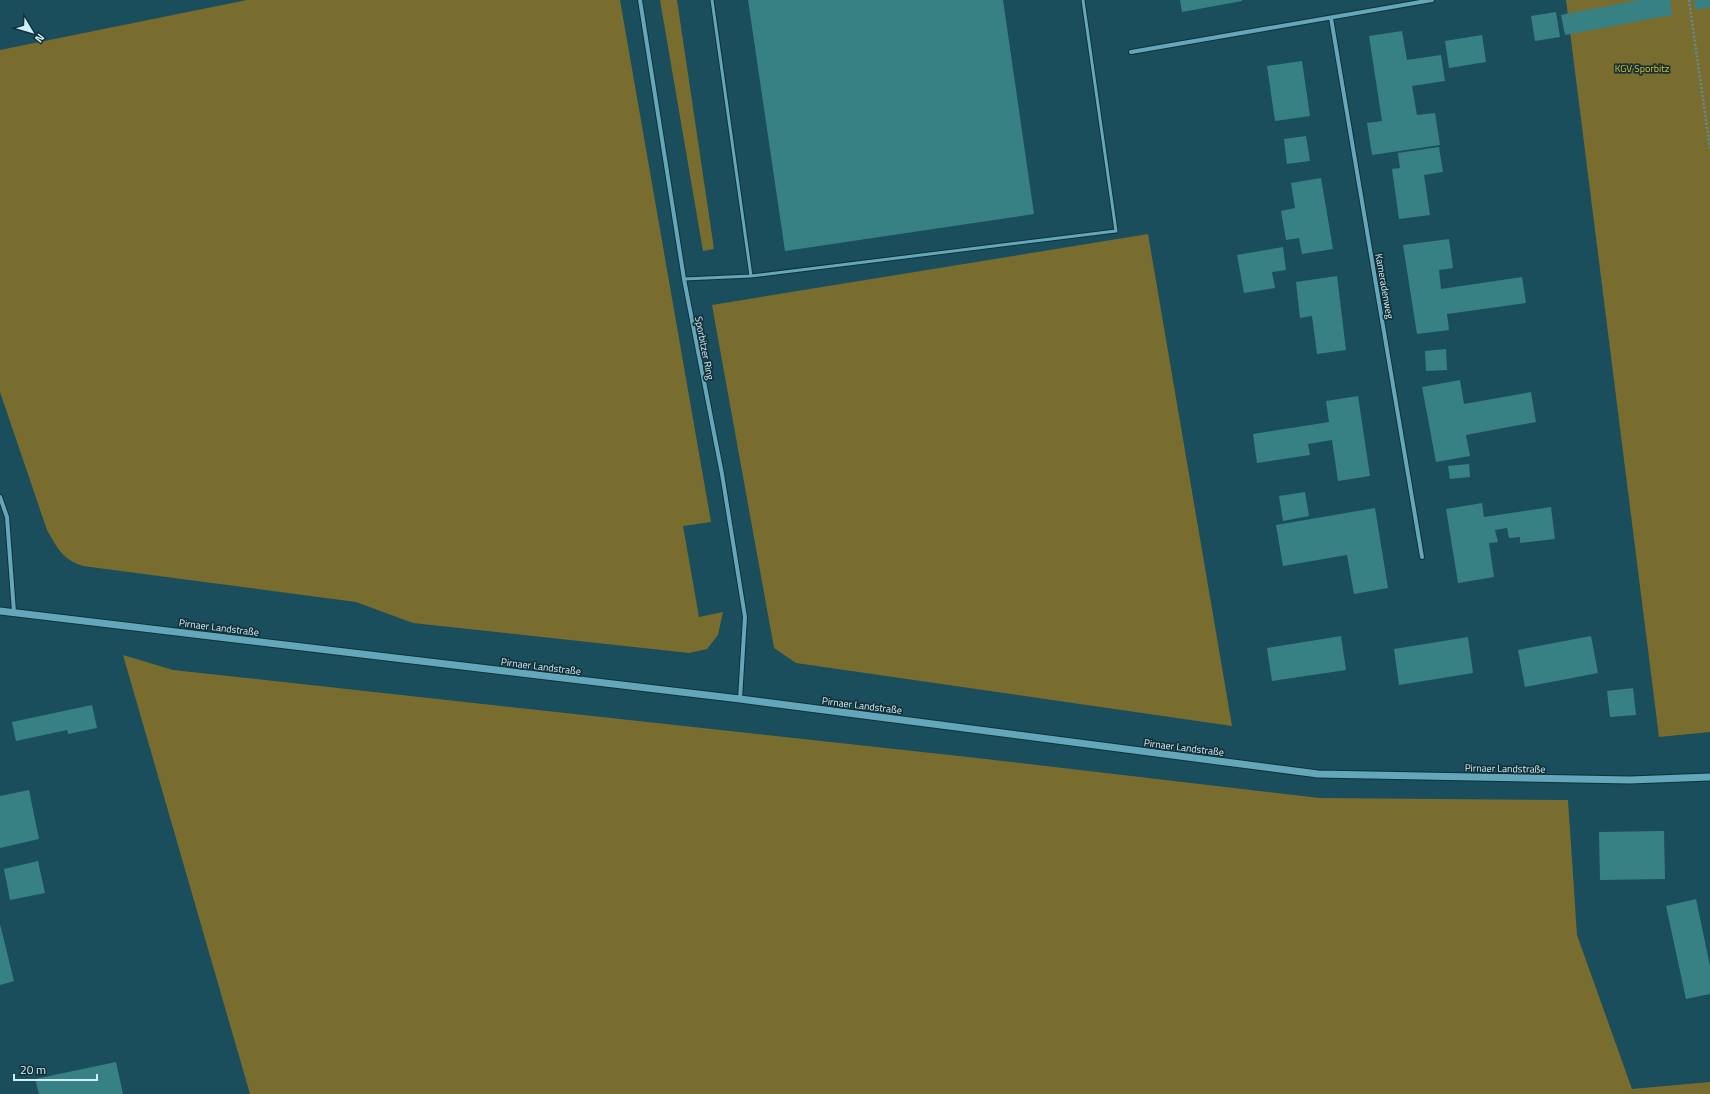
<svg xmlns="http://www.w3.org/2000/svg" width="1710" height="1094" viewBox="0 0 1710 1094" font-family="'Titillium Web',sans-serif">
  <rect width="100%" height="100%" fill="#1a4e5c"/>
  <!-- green -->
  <path fill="#786d2f" d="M247,0H620L711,522L683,526L699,617L723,612L718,635L707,649L689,653L413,623L356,602L83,566C62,559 58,549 47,530L0,392V50Z
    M660,0H677L714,249L703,251Z
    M1566,0H1710V732L1659,737Z
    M1148,234L1232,726L796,663L774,648L712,305Z
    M123,655L173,670L968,757L1320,798L1568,800L1577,935L1632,1089L1710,1082V1094H250Z"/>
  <!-- building -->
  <path fill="#378184" d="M748,0H1003L1034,214L785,251Z
    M1180,0H1242V1L1182,12Z
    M1639,0H1670L1672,15L1565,35L1561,15Z
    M1694,0H1710V7L1696,10Z
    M1556,12L1560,37L1535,41L1531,16Z
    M1402,31L1407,60L1441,55L1445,81L1412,86L1417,115L1435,113L1440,145L1372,155L1367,123L1382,121L1369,36Z
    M1482,35L1486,62L1449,68L1445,41Z
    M1302,61L1310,116L1275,121L1267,66Z
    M1306,136L1310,161L1287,164L1284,139Z
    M1439,147L1443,172L1424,175L1430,215L1399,219L1392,169L1400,168L1398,153Z
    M1321,178L1333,249L1302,254L1299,238L1286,240L1281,211L1295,208L1291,183Z
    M1449,239L1453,268L1439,270L1441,289L1522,277L1526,303L1447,314L1449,330L1417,334L1403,245Z
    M1283,247L1286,270L1272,272L1275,288L1244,293L1237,255Z
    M1337,276L1346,350L1317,354L1312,316L1300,318L1296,282Z
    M1446,349L1447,370L1426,371L1425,351Z
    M1460,380L1464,404L1531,392L1536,422L1466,435L1470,456L1436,462L1422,387Z
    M1358,396L1370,476L1338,481L1332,440L1308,444L1310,455L1257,463L1253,434L1329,422L1326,401Z
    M1469,464L1470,477L1450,479L1448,466Z
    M1305,492L1309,516L1283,521L1279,496Z
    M1482,503L1484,517L1551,507L1555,539L1520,543V537L1509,538L1507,528L1495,530L1498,542L1489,543L1494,577L1458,583L1446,509Z
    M1375,508L1388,588L1354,594L1347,555L1283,566L1276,525Z
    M1341,636L1346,670L1272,681L1267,648Z
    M1591,636L1598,673L1525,687L1518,650Z
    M1468,637L1473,673L1399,685L1394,649Z
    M1633,688L1636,715L1610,717L1607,691Z
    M92,705L97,728L68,734L67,730L16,741L12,722Z
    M29,790L39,839L0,848V796Z
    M1664,831L1665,879L1600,880L1599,832Z
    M38,861L45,893L10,900L4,869Z
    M1696,899L1710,966V994L1686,999L1666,906Z
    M0,924L14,981L0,985Z
    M116,1062L123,1094H39L35,1079Z"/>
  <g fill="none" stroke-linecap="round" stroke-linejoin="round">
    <defs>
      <path id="service" d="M712,0L751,276
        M684,279L751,276L1116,231L1083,0"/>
      <path id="minor" d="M640,0L684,279L722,474L745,617L740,699
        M1331,18L1422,557
        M1131,52L1432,0
        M0,497L7,517L14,612"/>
      <path id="tertiary" d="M0,611L740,699L1318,774L1630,780L1710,777"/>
    </defs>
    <!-- service casing -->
    <use href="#service" stroke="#0e323c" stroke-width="5"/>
    <!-- minor casing -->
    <use href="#minor" stroke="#0e323c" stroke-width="6"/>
    <!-- tertiary casing -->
    <use href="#tertiary" stroke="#0e323c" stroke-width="9"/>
    <!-- path -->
    <path stroke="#608c99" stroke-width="2.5" stroke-dasharray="2 2" stroke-linecap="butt" d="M1689,0L1710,149"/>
    <!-- service -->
    <use href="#service" stroke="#64a6ba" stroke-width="3"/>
    <!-- minor -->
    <use href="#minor" stroke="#64a6ba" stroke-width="4"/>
    <!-- tertiary -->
    <use href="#tertiary" stroke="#64a6ba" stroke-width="7"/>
  </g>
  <g text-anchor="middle" stroke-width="3.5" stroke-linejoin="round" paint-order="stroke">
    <!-- park labels -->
    <g font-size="10" fill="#dac022" stroke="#153139">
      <text x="1642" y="72">KGV Sporbitz</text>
    </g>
    <!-- street labels -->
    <g font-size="10" fill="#cfeff9" stroke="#153139">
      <text transform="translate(1385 286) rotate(80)" y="4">Kameradenweg</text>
      <text transform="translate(705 348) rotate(79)" y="4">Sporbitzer Ring</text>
      <text transform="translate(219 627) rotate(7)" y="4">Pirnaer Landstraße</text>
      <text transform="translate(541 666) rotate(7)" y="4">Pirnaer Landstraße</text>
      <text transform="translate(862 705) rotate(7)" y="4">Pirnaer Landstraße</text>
      <text transform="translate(1184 747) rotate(7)" y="4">Pirnaer Landstraße</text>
      <text transform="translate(1505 768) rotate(1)" y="4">Pirnaer Landstraße</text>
    </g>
  </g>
  <!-- north arrow -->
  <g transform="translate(32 32) rotate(128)" stroke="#153139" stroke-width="3" paint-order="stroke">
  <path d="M0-3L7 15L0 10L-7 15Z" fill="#cfeff9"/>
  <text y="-6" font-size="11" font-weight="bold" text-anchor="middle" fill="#cfeff9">N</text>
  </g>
  <!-- scale -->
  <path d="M14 1074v6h83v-6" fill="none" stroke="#cfeff9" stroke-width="2"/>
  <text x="20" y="1074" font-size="12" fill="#cfeff9" stroke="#153139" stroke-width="3" paint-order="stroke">20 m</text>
</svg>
